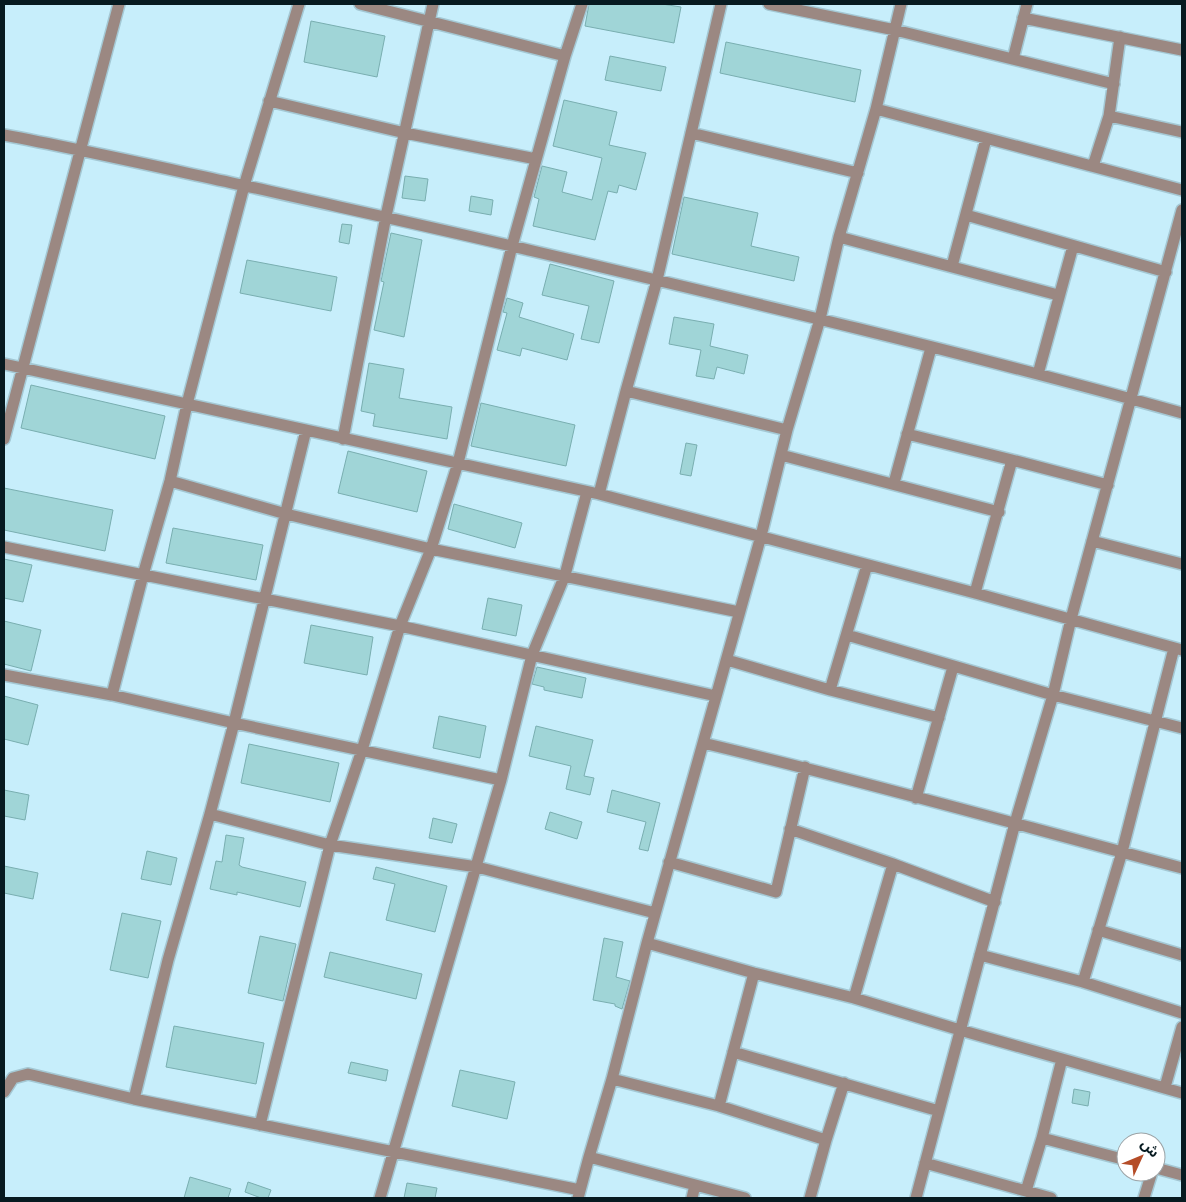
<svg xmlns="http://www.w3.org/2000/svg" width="1186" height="1202" viewBox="0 0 1186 1202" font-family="'Archivo Narrow','Noto Sans Arabic',sans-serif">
  <rect width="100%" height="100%" fill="#c7eefb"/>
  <!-- building -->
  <path fill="#a0d5d7" stroke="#79aeb0" d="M589,4H662L681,7L674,43L585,26Z
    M311,21L385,36L377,77L304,62Z
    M726,42L861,70L855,102L720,73Z
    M610,56L666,67L661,91L605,80Z
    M564,100L617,112L609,145L646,153L636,190L619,185L617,193L608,191L595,240L533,226L539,199L534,197L542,166L567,172L562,192L592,200L602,158L553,146Z
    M405,176L428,179L425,201L402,198Z
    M471,196L493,200L491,215L469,211Z
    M684,197L758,213L751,246L799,257L794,281L672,254Z
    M342,224L352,225L349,244L339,242Z
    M391,233L422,240L404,337L374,330L384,282L381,281Z
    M247,260L337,277L331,311L240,293Z
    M550,264L614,281L599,343L581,339L589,306L542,295Z
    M507,298L523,303L519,317L574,334L567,360L522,348L520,356L497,350L507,313L503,312Z
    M674,317L714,324L710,346L748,355L744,374L717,367L714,379L696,376L701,350L669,344Z
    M369,363L404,369L399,398L452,407L447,439L373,426L375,414L361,411Z
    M31,385L165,416L155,459L21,428Z
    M481,403L575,425L566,466L471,446Z
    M686,443L697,445L691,476L680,474Z
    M348,451L427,471L417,512L338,493Z
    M4,488L113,510L105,551L4,530Z
    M454,504L522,523L515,548L448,529Z
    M173,528L263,545L256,580L166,563Z
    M4,559L32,565L23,602L4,598Z
    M488,598L522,605L516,636L482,629Z
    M4,621L41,630L31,671L4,664Z
    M311,625L373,637L367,675L304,663Z
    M537,667L586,678L582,698L544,690V687L532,684Z
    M4,696L38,705L28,745L4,739Z
    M439,716L486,726L480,758L433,748Z
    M536,726L593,740L584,776L594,778L590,795L566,789L571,766L529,756Z
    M249,744L339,763L330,802L241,783Z
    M4,790L29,795L25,820L4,816Z
    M612,790L660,803L648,851L639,849L646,822L607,812Z
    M550,812L582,822L577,839L545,829Z
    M433,818L457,824L452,843L429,838Z
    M226,835L244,838L239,865L242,867L306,882L300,907L237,892V895L210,889L216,861L222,862Z
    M147,851L177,858L171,885L141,879Z
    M4,866L38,873L33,899L4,893Z
    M376,867L447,886L435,932L386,920L395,884L373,879Z
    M122,913L161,921L148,978L110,970Z
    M260,936L296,944L283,1001L248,993Z
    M604,938L623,942L616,977L630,981L622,1009L615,1006V1004L593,1000Z
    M330,952L422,974L416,999L324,977Z
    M174,1026L264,1043L256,1084L166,1067Z
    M351,1062L388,1070L386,1081L348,1073Z
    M460,1070L515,1082L507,1119L452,1106Z
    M1074,1089L1090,1092L1088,1106L1072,1103Z
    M190,1177L231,1189L228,1198H184Z
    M248,1182L271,1190L268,1198H261L245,1192Z
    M407,1183L437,1188L435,1198H404Z"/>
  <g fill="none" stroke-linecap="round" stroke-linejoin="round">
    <defs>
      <path id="minor" d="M360,4L565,56
        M769,4L895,30L1114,84
        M1023,18L1182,50
        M1013,59L1027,4
        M269,101L405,133L536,159
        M876,109L1182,190
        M1109,116L1182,132
        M691,133L858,173
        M4,135C84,150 163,168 242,185C339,207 436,228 533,251C750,302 967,353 1182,413
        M1093,166L1109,116L1120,37
        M966,215L1166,272
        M839,237L1058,295
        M952,266L986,139
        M4,364L599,494L975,593L1182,650
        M1038,374L1073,246
        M626,391L787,430
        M907,434L1012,460L1108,485
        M4,439L119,4
        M343,439L386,216L433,4
        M781,455L999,512
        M170,481L286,514L431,549L739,612
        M894,483L931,348
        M599,494L626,391L657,280L721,4
        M1092,541L1182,564
        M4,547L400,626L716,696
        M975,593L1012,460
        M847,635L1053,695L1182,728
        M727,660L830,690L939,718
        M4,675L112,695L234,723L501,780
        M830,690L867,565
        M112,695L143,575L170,481L187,404L244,186L299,4
        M703,743C864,781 1022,826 1182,868
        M916,798L953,667
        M210,814L330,845L477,867L655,913
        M790,829L893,864L995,902
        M669,862L776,892L805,767
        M1098,930L1182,955
        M647,943L754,973L854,998L960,1030L1182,1093
        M980,955L1083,982L1182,1013
        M1083,982L1122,852L1174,648
        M854,998L893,864
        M733,1052L939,1111
        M612,1079L719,1106L826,1140
        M1165,1087L1182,1027
        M4,1092L13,1078L28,1074L134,1099L580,1190
        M134,1099L168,960L210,814L234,723L306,430
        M719,1106L754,973
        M260,1125L330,845L362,750L400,626L431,549L458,463L512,246L565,56L582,4
        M1042,1138L1126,1160
        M589,1157L745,1198
        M925,1163L1051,1198
        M1156,1168L1182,1175
        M1026,1191L1042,1138L1062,1059
        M380,1198L501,780L532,655L565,575L587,492
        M578,1198L589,1157L612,1079L647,943L761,536L787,430L820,319L839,237L876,109L901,4
        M692,1198L695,1185
        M810,1198L826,1140L844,1083
        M916,1198L1015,823L1053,695L1071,619L1182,210
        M1144,1198L1152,1172"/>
    </defs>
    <!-- minor casing -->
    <use href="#minor" stroke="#a4c8d4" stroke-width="14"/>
    <!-- minor -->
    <use href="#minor" stroke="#9b8882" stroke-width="11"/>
  </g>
  <!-- border -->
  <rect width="1186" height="1202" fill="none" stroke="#071a20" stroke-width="10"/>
  <!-- north arrow -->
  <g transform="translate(1141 1157) rotate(46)"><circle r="24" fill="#ffffff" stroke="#9ca3a6"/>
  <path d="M0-4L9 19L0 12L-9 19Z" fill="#b54d28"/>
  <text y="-8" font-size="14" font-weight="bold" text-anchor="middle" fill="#071a20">ش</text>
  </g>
</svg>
